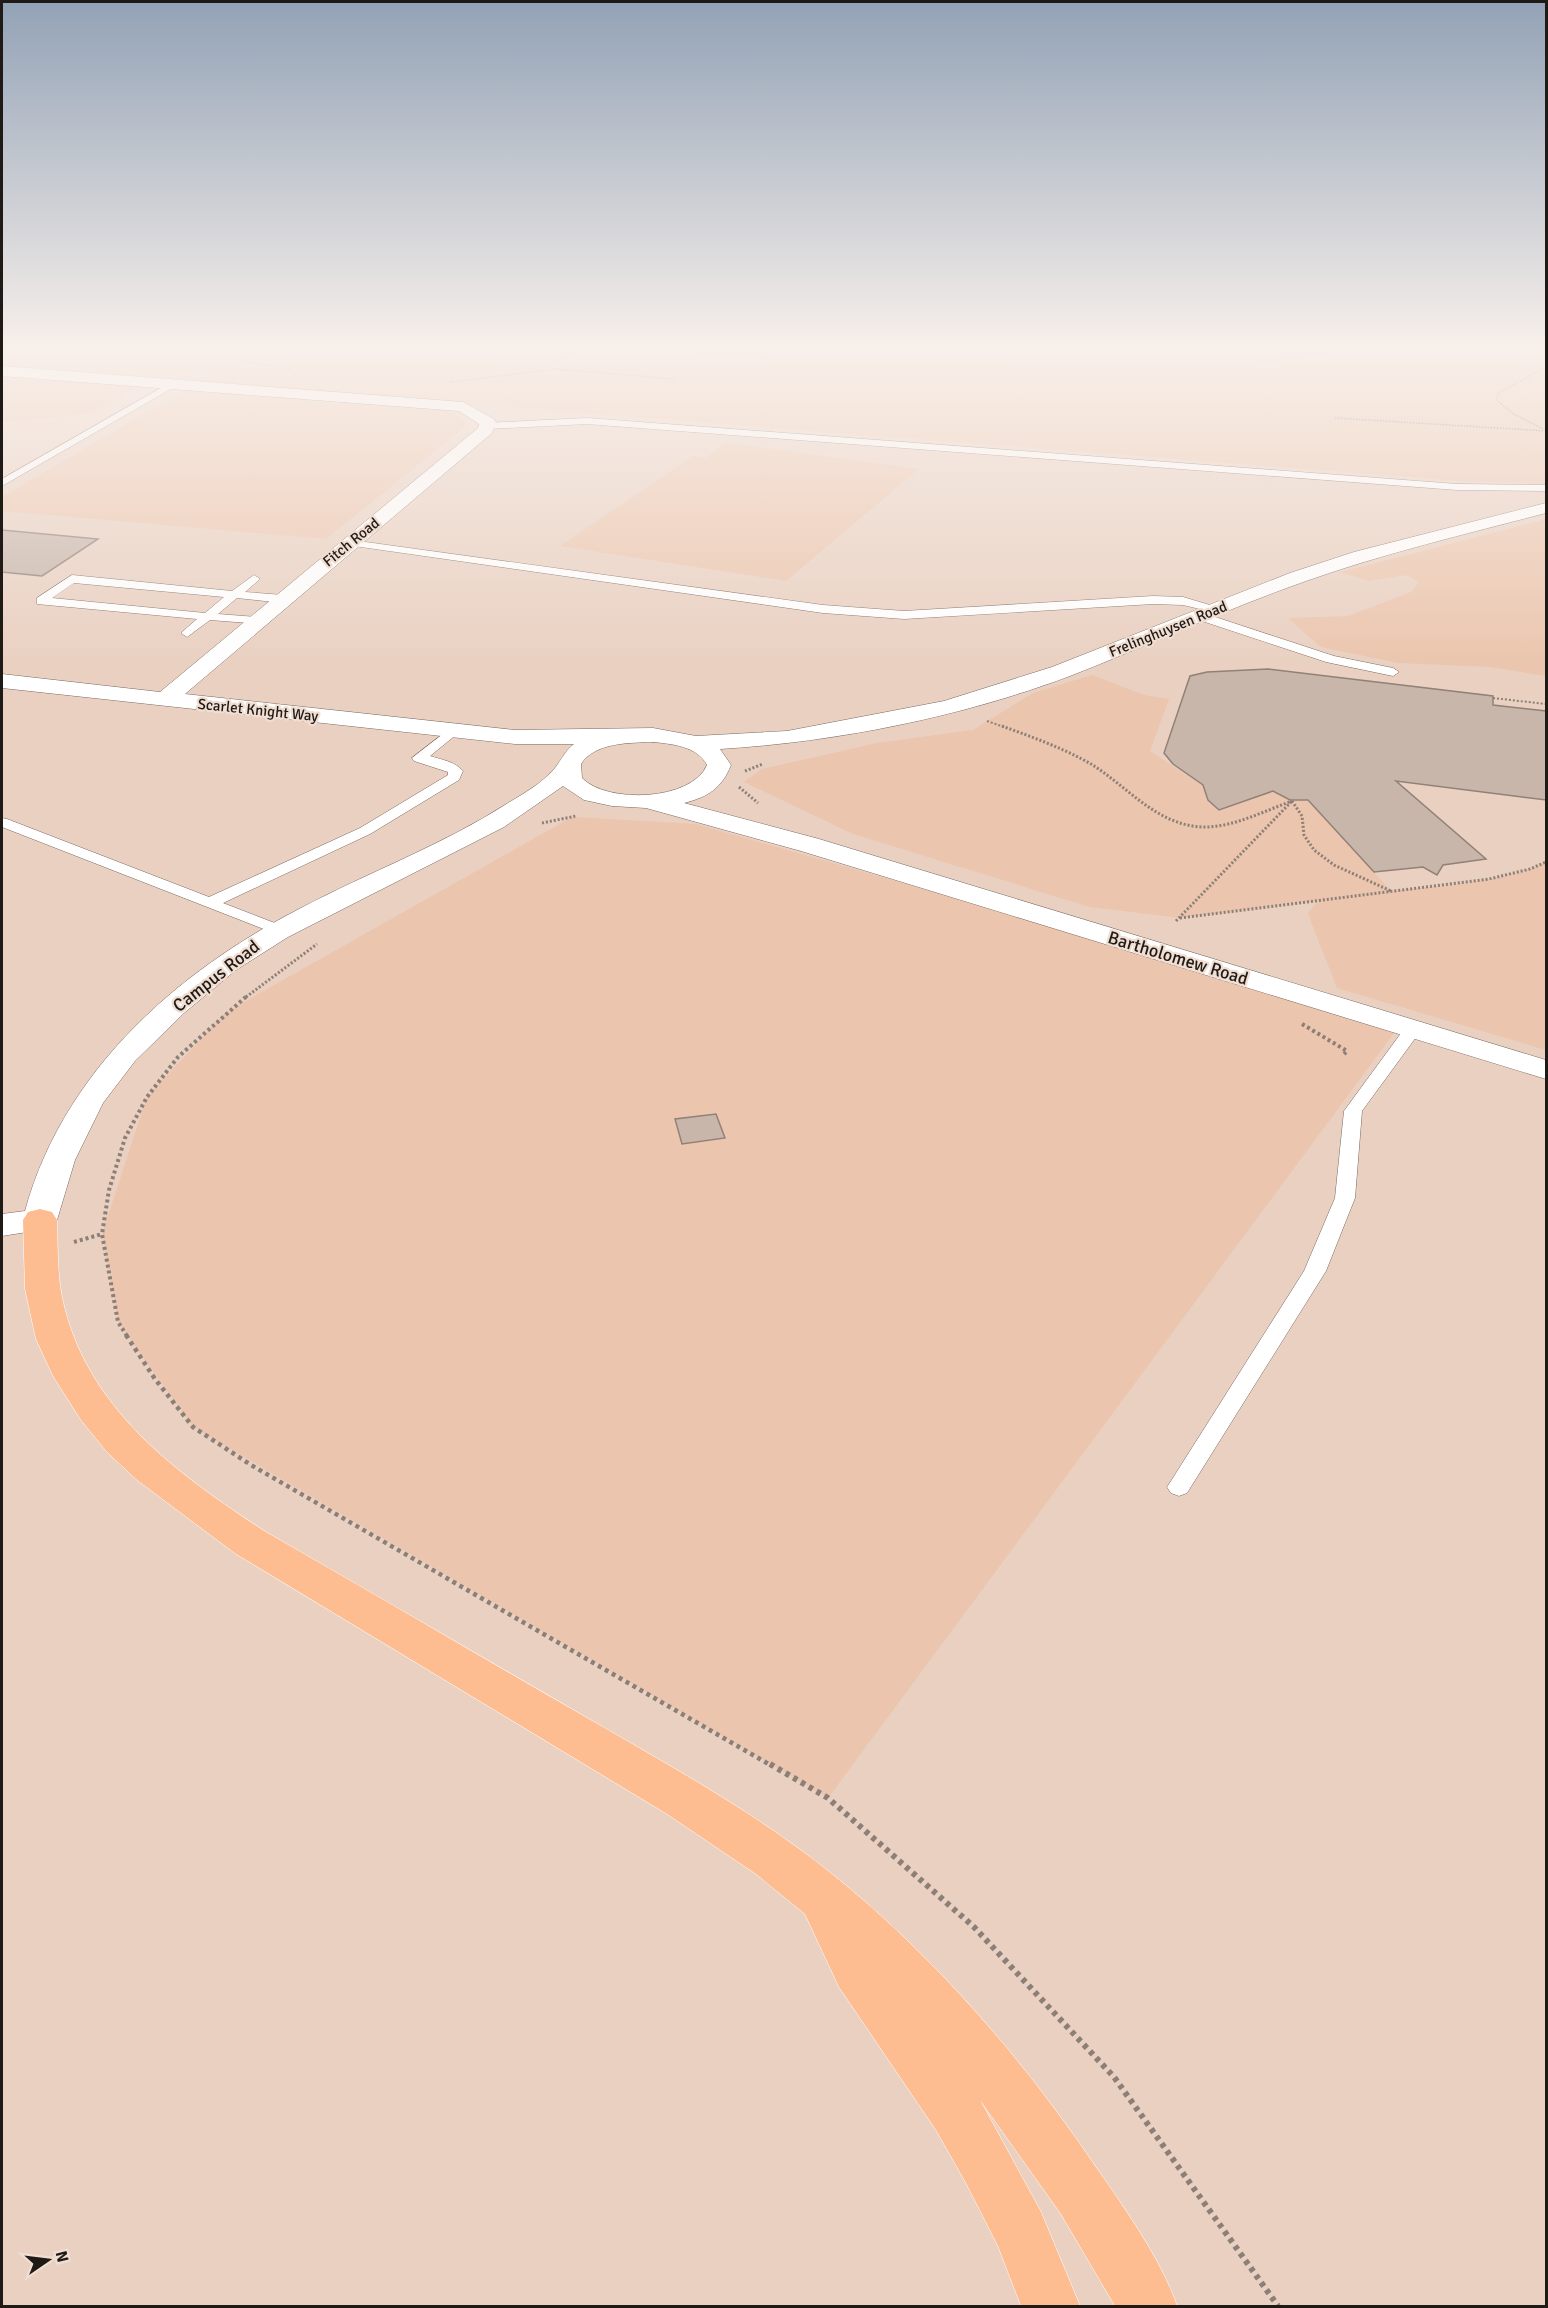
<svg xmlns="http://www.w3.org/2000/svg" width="1548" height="2308" viewBox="0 0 1548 2308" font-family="Signika,sans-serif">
  <rect width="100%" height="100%" fill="#f0ded2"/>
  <!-- built -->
  <path fill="#e9d0c1" d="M2,346H1546V2306H2Z"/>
  <!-- green -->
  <path fill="#ebc5ad" d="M2,346H1546V484L1459,481L2,368Z
    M2,375L141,385L93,413L2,422Z
    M185,390L446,409L463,419L466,426L326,539L2,511V497Z
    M727,443L919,469L786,581L560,546L693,456L705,458Z
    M1546,519V676L1491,667L1398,663L1321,647L1288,618L1348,616L1411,592L1419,582L1406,575L1369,581L1341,572Z
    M1092,675L1144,695L1169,699L1150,751L1203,786L1207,798L1220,810L1278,790L1332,802L1322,815L1391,891C1443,885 1499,883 1546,862V1050L1337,988L1308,914L1317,901L1180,918L1090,907L853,834L744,782L762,769L877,743L973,730L1033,693Z
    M572,817L696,824L1400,1025L828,1798L193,1427L118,1322L102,1234L147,1097L225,1013Z"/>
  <!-- building -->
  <path fill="#c8b6ab" stroke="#928177" stroke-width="1.5" d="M2,530L98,539L42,576L2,572Z
    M1268,669L1493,696V705L1546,711V800L1396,781L1486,859L1443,865L1437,875L1423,867L1374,872L1308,800H1290L1273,791L1219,810L1208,800L1203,785L1173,764L1164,753L1190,676L1207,672Z
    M716,1114L725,1138L682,1144L675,1119Z"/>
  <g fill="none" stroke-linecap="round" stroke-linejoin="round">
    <defs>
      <path id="lane" d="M173,381L178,384L176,386L2,486V479Z
        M587,418L1457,484L1546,485V491L1457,490L587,424L487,429L482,426L487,423Z
        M351,540L823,605L904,611L1153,596L1183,597L1223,609L1217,613L1183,605L1153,604L904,619L823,613L347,545V541Z
        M72,575L232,591L254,575L260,579L245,592L283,595L289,599L283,603L237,598L218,614L257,617L261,618V624L210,620L187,637L181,633L197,619L37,604V598ZM74,583L224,597L205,613L52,598Z
        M1200,612L1334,656L1393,668L1399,672L1393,676L1326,662L1196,619V613Z
        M452,727L459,731L457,734L430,756C442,760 454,761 463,771L459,780L370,834L223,903L285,927L287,930L285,933L279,935L2,827V818L7,819L209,897L360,828L448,775V772L414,761L412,758Z
        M1413,1024L1422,1029L1362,1111L1355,1198L1326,1271L1187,1493L1179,1496L1171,1493L1167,1487L1171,1481L1304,1271L1335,1198L1344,1111L1407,1025Z"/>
      <path id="street" d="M2,366L463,402L494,419L496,422L492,433L185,694L515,730L653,728L696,736L787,731L944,701L1052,667L1290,573L1354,552L1546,503V513C1466,534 1385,553 1306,581C1226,609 1149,645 1070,676C961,717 836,742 720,749L731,765C722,788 708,797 684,803L819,839L1546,1060V1079L801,851L646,808L612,806L584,800L563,786L504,827L288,937L236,970L184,1013L135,1061L103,1103L75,1160L57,1220L52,1228L2,1236V1214L25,1211C63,1072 176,972 301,908C369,872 443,845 508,803C523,794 544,782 555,768C562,759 565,751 574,744H515L2,688V674L160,692L478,428L479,424L459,411L2,376ZM653,742C672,744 697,746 707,765C692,801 607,804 582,778L581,764C595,742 630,743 653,742Z"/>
      <path id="highway" d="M40,1209L52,1212L57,1220C58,1246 57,1272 62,1297C85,1408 177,1474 266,1532C374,1594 481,1657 589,1719C670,1766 754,1812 827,1870C924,1947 1009,2043 1080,2144C1112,2191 1159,2253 1177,2306H1115L1061,2214L980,2100L1041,2212L1080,2306H1021L998,2246L966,2183L936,2130L839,1987L805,1914L756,1874L667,1814L236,1554L137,1480L107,1452L81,1420L53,1376L36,1339L25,1289L23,1220L28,1212Z"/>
    </defs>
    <!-- lane casing -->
    <use href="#lane" stroke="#7a6960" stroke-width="1"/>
    <!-- street casing -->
    <use href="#street" stroke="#7a6960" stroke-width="1"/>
    <!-- highway casing -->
    <use href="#highway" stroke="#fff" stroke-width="1"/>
    <!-- path-far5 -->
    <path stroke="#8c7f77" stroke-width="1.5" stroke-dasharray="1.5 1.5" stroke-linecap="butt" d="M609,346L767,356
      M709,350L740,346
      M241,361L290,369
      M1260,363L1363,346
      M541,368L572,355L574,350L570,346
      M450,382L557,369L675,379
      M1335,418L1546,431
      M1543,429L1512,413L1497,400L1498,393L1546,367"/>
    <!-- path-far4 -->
    <path stroke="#8c7f77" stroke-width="2" stroke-dasharray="2 2" stroke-linecap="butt" d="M1493,698L1546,704
      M987,721L1007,728"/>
    <!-- path-far3 -->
    <path stroke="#8c7f77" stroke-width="3" stroke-dasharray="2 2" stroke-linecap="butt" d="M1002,726C1032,737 1063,748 1091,764C1127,786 1158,827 1205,827C1234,827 1264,811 1292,801
      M745,771L763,764
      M739,787L758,803
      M1292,801L1302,816L1304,835L1314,850L1334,865L1391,891
      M542,823L576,816
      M1180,918L1489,879L1530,869L1546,862
      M1176,921L1292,801
      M246,997L317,944"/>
    <!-- path-far2 -->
    <path stroke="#8c7f77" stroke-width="4" stroke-dasharray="3 3" stroke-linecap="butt" d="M1302,1024L1347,1051L1344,1054
      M74,1242L102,1234
      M127,1336L118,1322L102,1234L109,1190L125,1138L147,1097L178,1057L248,995"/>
    <!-- path-far1 -->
    <path stroke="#8c7f77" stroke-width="4.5" stroke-dasharray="4 4" stroke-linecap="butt" d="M126,1335L155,1379L193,1427L251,1465L772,1766"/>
    <!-- path -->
    <path stroke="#8c7f77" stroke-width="6" stroke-dasharray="4.5 4.5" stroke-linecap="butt" d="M770,1764L828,1798L974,1927L1114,2077L1278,2306"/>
    <!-- lane -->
    <use href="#lane" fill="#fff" fill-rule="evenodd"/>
    <!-- street -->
    <use href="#street" fill="#fff" fill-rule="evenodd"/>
    <!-- highway -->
    <use href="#highway" fill="#febc91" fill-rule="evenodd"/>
  </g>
  <!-- sky -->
  <linearGradient id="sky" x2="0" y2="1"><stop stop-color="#92a2b6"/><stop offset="0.52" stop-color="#f8f0eb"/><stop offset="1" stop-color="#f8f0eb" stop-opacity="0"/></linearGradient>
  <rect width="1548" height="669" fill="url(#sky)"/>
  <g text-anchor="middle" stroke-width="4.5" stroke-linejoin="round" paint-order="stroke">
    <!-- far-street labels -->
    <g font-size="15" fill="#201a16" stroke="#f0ded2">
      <text transform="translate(351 542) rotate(-39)" y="5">Fitch Road</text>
      <text transform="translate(1168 629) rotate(-22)" y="5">Frelinghuysen Road</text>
      <text transform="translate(258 710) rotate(6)" y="5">Scarlet Knight Way</text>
    </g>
    <!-- street labels -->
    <g font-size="18" fill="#201a16" stroke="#f0ded2">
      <text transform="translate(1178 958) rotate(17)" y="6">Bartholomew Road</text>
      <text transform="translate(216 976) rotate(-38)" y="6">Campus Road</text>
    </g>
  </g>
  <!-- border -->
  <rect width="1548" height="2308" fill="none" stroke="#201a16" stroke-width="6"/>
  <!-- north arrow -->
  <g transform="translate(48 2260) rotate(76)" stroke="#f0ded2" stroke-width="4.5" paint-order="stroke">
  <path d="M0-4.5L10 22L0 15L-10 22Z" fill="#201a16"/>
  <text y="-9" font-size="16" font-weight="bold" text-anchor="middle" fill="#201a16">N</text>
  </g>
</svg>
